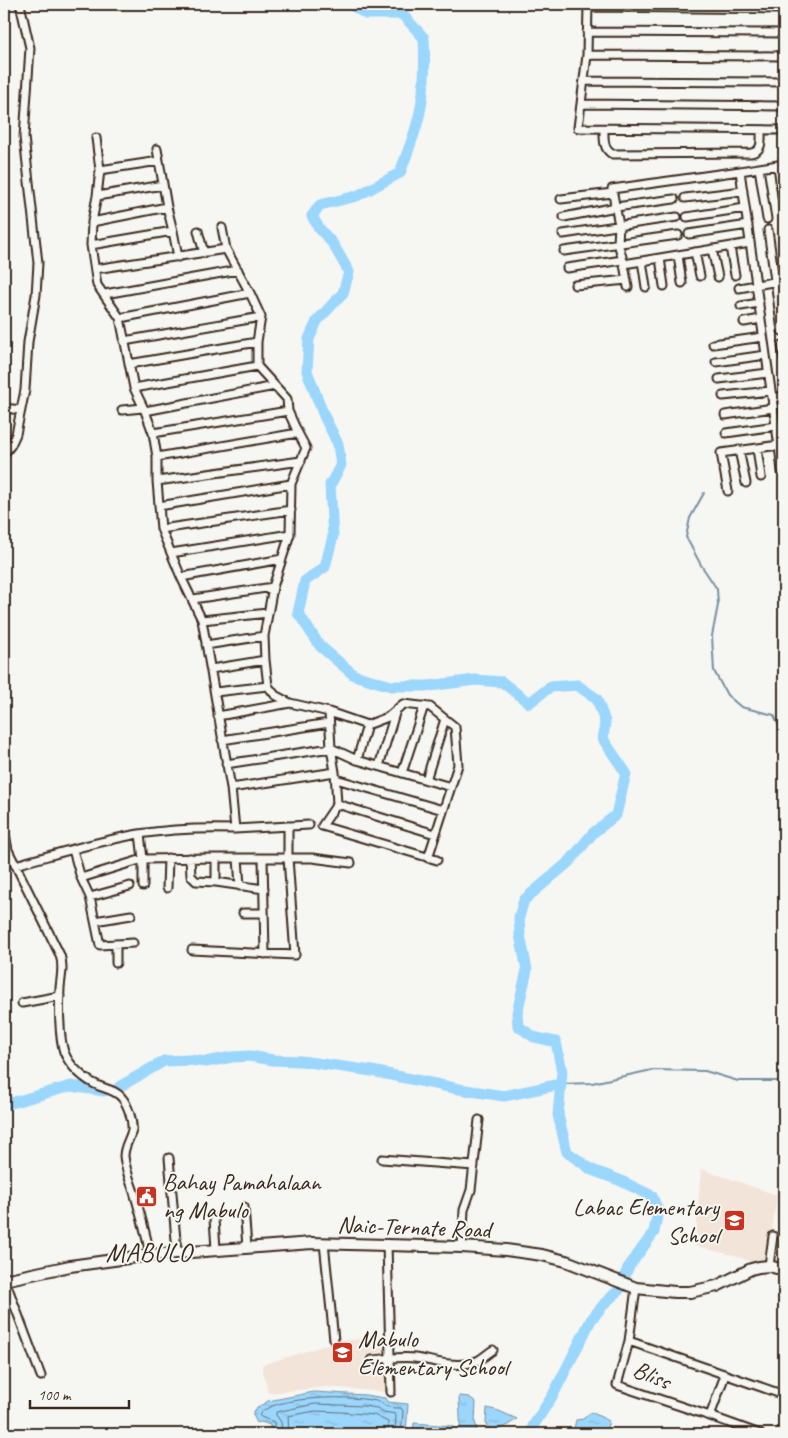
<svg xmlns="http://www.w3.org/2000/svg" width="788" height="1438" viewBox="0 0 788 1438" font-family="Caveat,sans-serif">
  <defs>
    <pattern id="water-ripples" width="26" height="14" patternUnits="userSpaceOnUse" patternTransform="scale(1.25)"><rect width="26" height="14" fill="#9bd6fc"/><path d="M2 4q2-2 4 0t4 0M15 11q2-2 4 0t4 0" fill="none" stroke="#86b8d8"/></pattern>
  </defs>
  <rect width="100%" height="100%" fill="#f6f6f2"/>
  <filter id="ink" filterUnits="userSpaceOnUse"><feTurbulence type="fractalNoise" baseFrequency=".02" numOctaves="2"/><feDisplacementMap in="SourceGraphic" scale="10" xChannelSelector="R" yChannelSelector="G"/><feConvolveMatrix kernelMatrix="1 2 1 2 8 2 1 2 1" color-interpolation-filters="sRGB"/></filter>
  <g filter="url(#ink)">
    <!-- built -->
    <path fill="#f3e4d9" d="M701,1169L777,1195L767,1264L754,1263L733,1255L695,1246Z
      M383,1337L386,1392L326,1387L268,1393L262,1365L339,1341Z"/>
    <!-- water -->
    <path fill="url(#water-ripples)" stroke="#7591a3" d="M314,1392L365,1395L385,1398L387,1402L408,1404L406,1434H271L270,1425L261,1422L257,1423L253,1415V1411L268,1401Z
      M459,1396L469,1397L476,1402L475,1422L477,1429L475,1434H462L460,1430C461,1419 459,1408 459,1396Z
      M487,1408L499,1411L517,1419L508,1425L490,1433L486,1423Z
      M591,1412L609,1421L605,1434H574L573,1433L576,1420L583,1419Z
      M414,1423L452,1426L453,1434H413Z"/>
    <g fill="none" stroke-linecap="round" stroke-linejoin="round">
      <!-- shore -->
      <path stroke="#616f77" stroke-width="1" d="M275,1434L274,1422L261,1417L259,1415C272,1395 358,1395 380,1402C382,1403 383,1405 386,1406C390,1408 397,1408 401,1408L403,1411L401,1434
        M282,1434L281,1422L276,1415V1412L315,1404L364,1406L377,1408L384,1412L395,1414L396,1416L395,1434
        M289,1434L288,1416L315,1411L341,1412L374,1415L388,1422V1434"/>
      <!-- stream -->
      <path stroke="#7591a3" stroke-width="2" d="M704,493L690,518L686,537L701,565L717,589L718,605L712,636L714,671L727,695L741,707L774,715L784,737
        M561,1084L592,1083L652,1070L705,1071L738,1081H784"/>
      <!-- river -->
      <path stroke="#9bd6fc" stroke-width="11" d="M350,4L366,14H402L424,38C425,58 425,79 422,100C419,125 408,150 400,173L357,196L320,205L312,216L319,228L333,244L349,272L343,293L317,321L309,339L307,371L324,416L338,444L341,465L330,485L333,536L325,567L305,581L298,613L320,646L354,675L391,686H429L475,680L502,682L529,703L550,687L577,685L597,699L605,722L603,739L626,773L616,815L593,833L570,861L524,900L519,917L520,935L527,970L517,1013L518,1026L534,1037L556,1042L562,1072L558,1115L567,1152L592,1170L619,1180L652,1196L658,1211L654,1232L628,1268L620,1289L605,1303L591,1320L553,1395L533,1426V1434
        M119,1087L164,1061L190,1060L206,1062L232,1057L250,1056L273,1060L301,1061L372,1071L459,1089L504,1096L561,1084
        M4,1105L71,1086L104,1091"/>
      <defs>
        <path id="street" d="M588,4L587,55L578,128L784,130
          M588,7L784,9
          M587,32L784,33
          M587,55L784,56
          M584,81L784,82
          M581,104L784,106
          M604,129C604,138 603,149 612,154L751,153C763,151 761,141 761,130
          M157,149L167,207L173,231L178,257
          M778,165L784,212
          M759,168L767,219
          M100,170L159,161
          M740,171L784,164
          M97,196L163,185
          M685,198L743,191
          M561,199L613,193
          M564,217L616,207L674,199
          M687,217L745,208
          M92,222L167,207
          M222,228L226,249L250,293L261,317L257,342V366L287,399L288,411L298,433L306,448L291,484L290,534L273,587L264,636L265,660L268,686L275,695L290,703
          M768,230L782,331
          M198,231L204,253
          M563,234L677,217
          M689,234L748,225
          M750,243L624,264L618,243L619,225L612,189L740,171L780,454H784
          M91,245L173,231
          M730,247L735,275
          M712,249L718,277
          M564,251L678,235
          M695,252L700,276
          M678,255L682,283
          M660,258L664,286
          M642,261L646,287
          M624,264L628,287
          M567,268L623,260
          M95,269L226,249
          M575,285L627,280
          M739,288L784,280
          M105,294L238,270
          M741,306L759,303
          M120,318L250,293
          M744,322L761,319
          M124,341L261,317
          M713,344L763,337
          M782,345L784,357
          M716,362L766,355
          M129,364L257,342
          M719,379L768,373
          M134,388L257,366
          M723,396L771,391
          M772,398L784,396
          M4,408L21,410
          M122,410L143,408
          M145,411L275,386
          M725,415L773,408
          M153,433L288,411
          M726,433L776,426
          M757,448L761,477
          M739,450L746,483
          M4,454L11,445L16,434L25,390L28,342L36,295L38,263L24,137L30,48L20,4
          M780,454L782,472
          M157,457L298,433
          M157,481L301,461
          M728,491L721,453L779,445
          M159,506L291,484
          M161,529L291,510
          M171,553L290,534
          M181,577L282,559
          M193,599L273,587
          M202,620L268,613
          M206,645L264,636
          M211,669L265,660
          M215,692L268,686
          M329,712L331,748L335,772L337,804L322,826L437,860
          M218,716L290,703L329,712L367,725L388,717L403,704L430,707L455,727L458,765L428,858
          M367,725L357,760L451,787
          M222,740L329,723
          M226,764L331,748L357,760
          M379,766L396,710
          M402,773L424,706
          M336,779L443,810
          M426,780L445,719
          M4,781L5,834L8,850L60,955C64,966 61,976 60,988C59,1005 59,1037 64,1052C70,1067 85,1080 99,1086C107,1089 117,1091 122,1098C128,1105 133,1121 132,1130C130,1139 124,1146 124,1156C125,1168 130,1181 134,1192C140,1213 146,1233 150,1255
          M231,788L335,772
          M337,804L435,834
          M235,829L309,825
          M140,834L143,859V886
          M73,850L81,878L90,897L100,945L133,943
          M216,858H312L351,863
          M238,858L240,886
          M263,858L265,954
          M15,865C56,854 97,841 139,834C171,829 203,828 235,829L231,788L202,620L181,577L161,529L157,481V457L153,433L145,411L134,388L120,318L97,285L91,245L92,222L97,196L100,170L96,138
          M81,878L143,859L216,858V882L196,881L191,876L190,858
          M216,882L264,889
          M167,888L168,858
          M90,897L130,886
          M243,913H264
          M95,921L131,915
          M116,944V963
          M192,950L295,955L288,858V826
          M22,1003L60,996
          M169,1158L177,1252
          M382,1159L474,1166
          M244,1207L247,1247
          M214,1219L216,1249
          M324,1243L334,1340
          M387,1244L391,1392
          M462,1247L464,1210L471,1190L479,1120
          M769,1266L773,1236
          M5,1280L41,1376
          M636,1288L629,1341L617,1385L710,1416L760,1434
          M629,1341L784,1395
          M372,1360C386,1359 401,1356 415,1358C436,1361 456,1369 477,1361C483,1358 488,1353 493,1350
          M710,1416L725,1375"/>
        <path id="secondary" d="M4,1280L70,1266L150,1255L312,1243L462,1247L506,1250L542,1255L566,1261L636,1288L675,1292H690L717,1286L751,1269L759,1267L769,1266L784,1270"/>
      </defs>
      <!-- street casing -->
      <use href="#street" stroke="#3b2a1e" stroke-width="11"/>
      <!-- secondary casing -->
      <use href="#secondary" stroke="#3b2a1e" stroke-width="14"/>
      <!-- street -->
      <use href="#street" stroke="#f6f6f2" stroke-width="7"/>
      <!-- secondary -->
      <use href="#secondary" stroke="#f6f6f2" stroke-width="10"/>
    </g>
  </g>
  <!-- icons -->
  <defs>
    <symbol id="civic-square" viewBox="-11 -11 22 22"><rect x="-9" y="-9" width="18" height="18" rx="4" fill="#c8321e" stroke="#f6f6f2"/><path d="M-.6-6.5H3V-4.5H.6V-3L4-1V1h2V6H-6V1h2V-1L-.6-3ZM-1.2 2.5V6h2.4V2.5Z" fill="#fff"/></symbol>
    <symbol id="school-square" viewBox="-11 -11 22 22"><rect x="-9" y="-9" width="18" height="18" rx="4" fill="#c8321e" stroke="#f6f6f2"/><path d="M0-5L7-2L0 1L-7-2ZM-4 1L0 2.5L4 1V4Q0 6-4 4Z" fill="#fff"/></symbol>
  </defs>
  <g fill-rule="evenodd">
    <use href="#civic-square" x="134" y="1184" width="25" height="25"/>
    <use href="#school-square" x="722" y="1208" width="25" height="25"/>
    <use href="#school-square" x="330" y="1340" width="25" height="25"/>
  </g>
  <g text-anchor="middle" stroke-width="4" stroke-linejoin="round" paint-order="stroke">
    <!-- poi labels -->
    <g font-size="24" fill="#3b2a1e" stroke="#f6f6f2" text-anchor="start">
      <text x="163" y="1190">Bahay Pamahalaan<tspan x="163" dy="28">ng Mabulo</tspan></text>
      <text x="719" y="1215" text-anchor="end">Labac Elementary<tspan x="719" dy="28">School</tspan></text>
      <text x="358" y="1347">Mabulo<tspan x="358" dy="28">Elementary School</tspan></text>
    </g>
    <!-- street labels -->
    <g font-size="24" fill="#3b2a1e" stroke="#f6f6f2">
      <text transform="translate(414 1227) rotate(2)" y="8">Naic-Ternate Road</text>
      <text transform="translate(652 1375) rotate(23)" y="8">Bliss</text>
    </g>
    <!-- quarter labels -->
    <g font-size="26" letter-spacing="1" fill="#3b2a1e" stroke="#f6f6f2">
      <text x="149" y="1261">MABULO</text>
    </g>
  </g>
  <!-- margin -->
  <rect width="788" height="1438" fill="none" stroke="#f6f6f2" stroke-width="20"/>
  <rect x="10" y="10" width="768" height="1418" fill="none" stroke="#3b2a1e" stroke-width="2" filter="url(#ink)"/>
  <!-- scale -->
  <path d="M30 1400v8h99v-8" fill="none" stroke="#3b2a1e" stroke-width="2.5"/>
  <text x="38" y="1400" font-size="15" fill="#3b2a1e" stroke="#f6f6f2" stroke-width="4" paint-order="stroke">100 m</text>
</svg>
